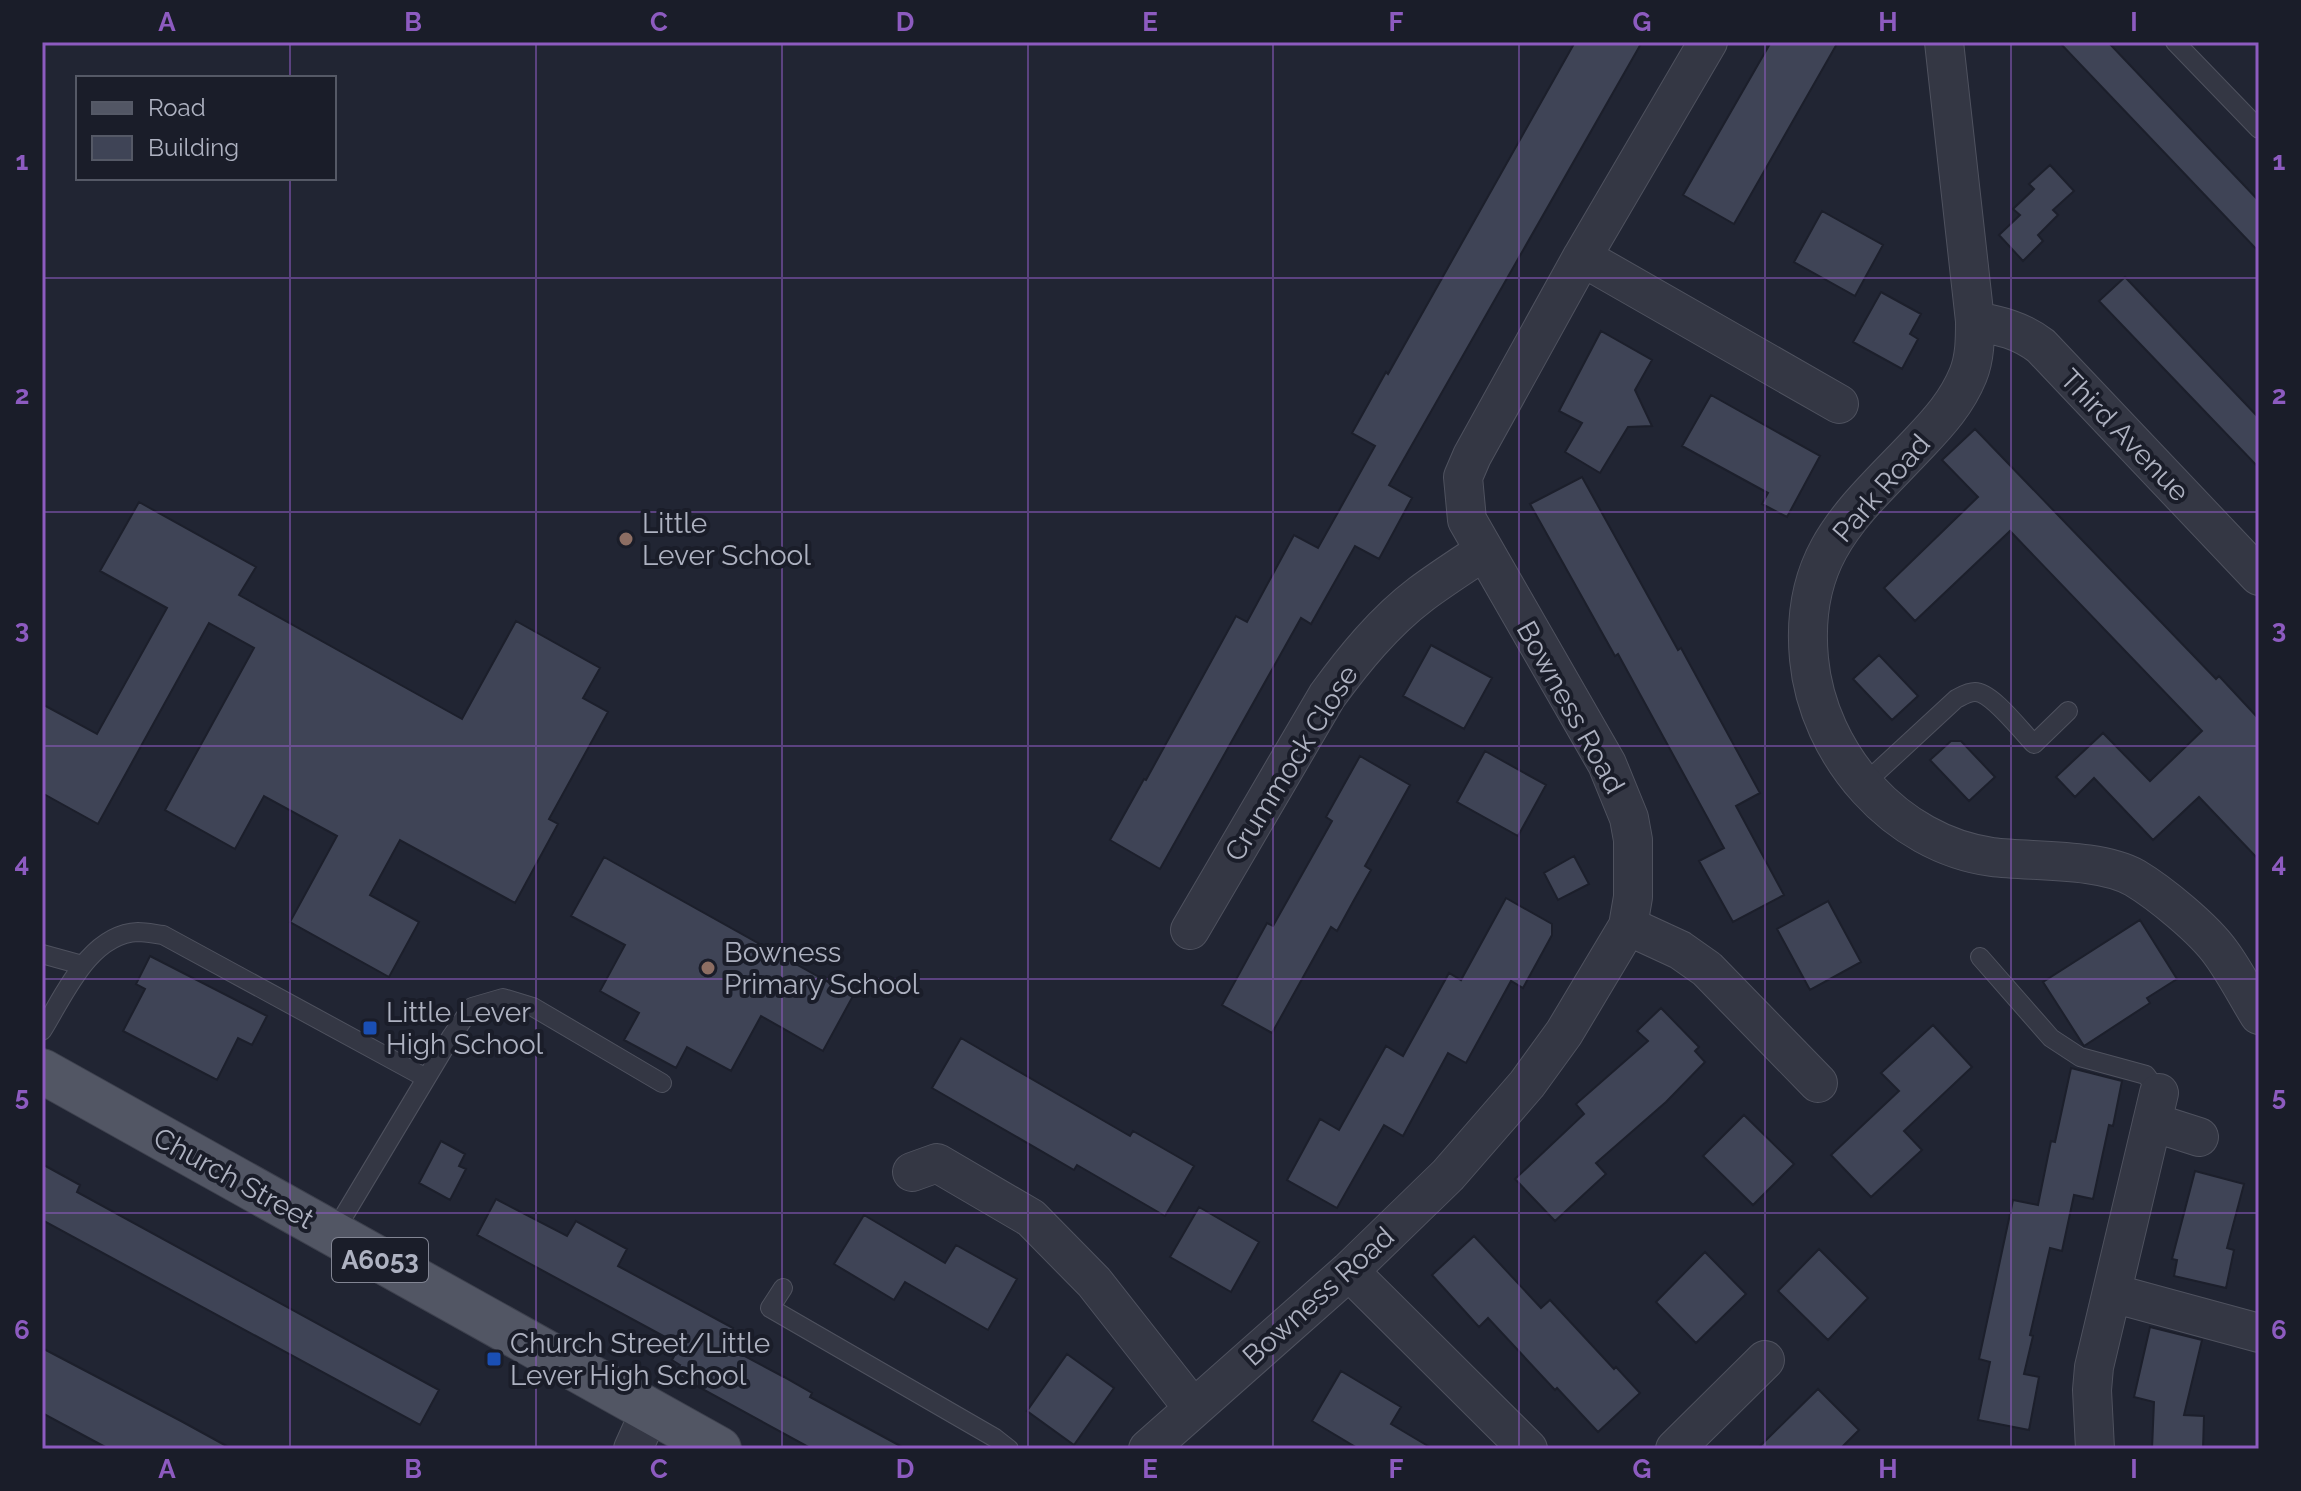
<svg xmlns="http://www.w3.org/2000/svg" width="2301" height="1491" viewBox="0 0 2301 1491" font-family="Raleway,sans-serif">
  <rect width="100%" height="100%" fill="#212533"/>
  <!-- building -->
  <path fill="#3f4456" stroke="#1c1f2b" stroke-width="2" d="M1575,42H1642L1389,485L1412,498L1379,559L1355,546L1311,624L1301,618L1160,869L1110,840L1144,779L1146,780L1236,616L1247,622L1294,535L1318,548L1375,446L1352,433L1386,372L1388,374Z
    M1771,42H1838L1734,224L1683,195Z
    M2059,42H2108L2259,201V252Z
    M2050,165L2074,191L2053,210L2058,215L2038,235L2043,241L2023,261L1999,235L2020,215L2013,209L2034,189L2029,184Z
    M1822,211L1883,245L1855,296L1794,262Z
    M2125,277L2259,418V468L2099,301Z
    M1881,292L1921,314L1910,334L1918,339L1902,369L1853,342Z
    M1601,331L1652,360L1635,390L1652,426L1628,427L1600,473L1565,452L1582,423L1559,411Z
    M1711,395L1820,456L1787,517L1762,504L1768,493L1682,446Z
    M1975,429L2216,679L2219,676L2259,719V860L2199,797L2153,840L2094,778L2075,797L2056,777L2103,733L2150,781L2202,731L2010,531L1915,621L1884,588L1978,497L1942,460Z
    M1582,477L1678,650L1681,648L1760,793L1736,806L1784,895L1733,922L1699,861L1724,848L1618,654L1615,656L1530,504Z
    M139,502L256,567L239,595L462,719L516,621L600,668L583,698L608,712L549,819L558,824L515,903L400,840L370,895L419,922L389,977L290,922L337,836L264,796L235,849L165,810L254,648L209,623L98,824L42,793V704L97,734L167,608L100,571Z
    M1431,645L1492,678L1464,729L1403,696Z
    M1879,655L1918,696L1892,720L1853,679Z
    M1951,741H1961L1995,777L1969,801L1930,760Z
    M1485,751L1546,785L1518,836L1457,802Z
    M1360,756L1410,785L1365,866L1371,870L1354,900L1337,931L1331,927L1272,1033L1222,1005L1267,923L1273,926L1332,821L1326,817Z
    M1574,856L1589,884L1558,900L1544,873Z
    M604,857L853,996L823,1051L761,1016L731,1071L687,1047L676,1068L624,1040L639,1013L600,991L625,945L571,916Z
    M1506,898L1552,924V935L1523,988L1511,981L1466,1063L1448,1053L1403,1136L1384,1125L1337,1208L1287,1180L1320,1119L1339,1130L1386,1046L1403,1056L1449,973L1461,980Z
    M1828,901L1861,962L1810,990L1777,929Z
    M2140,920L2177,979L2147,998L2150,1003L2084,1046L2043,982Z
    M150,956L267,1016L252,1045L238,1038L217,1080L123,1031L145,989L136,984Z
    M1661,1008L1699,1047L1695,1051L1705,1062L1666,1102L1596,1163L1606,1174L1555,1221L1515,1179L1584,1114L1576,1104L1648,1041L1637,1031Z
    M1933,1025L1972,1067L1904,1131L1922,1150L1871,1197L1831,1155L1899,1091L1881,1073Z
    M961,1038L1130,1136L1133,1131L1194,1166L1165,1216L1077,1165L1074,1170L932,1088Z
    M2071,1068L2122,1081L2113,1126L2109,1125L2093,1199L2074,1195L2062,1251L2050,1248L2030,1335L2033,1336L2024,1374L2039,1377L2029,1430L1978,1420L1990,1362L1979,1359L2013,1200L2038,1205L2051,1141L2055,1142Z
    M1744,1115L1794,1164L1753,1205L1703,1156Z
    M441,1141L465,1154L459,1166L466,1169L450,1200L419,1183Z
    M42,1164L80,1185L77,1192L439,1390L420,1425L42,1220Z
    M2195,1171L2244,1184L2227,1248L2234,1250L2226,1288L2174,1276L2177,1260L2172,1259Z
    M496,1199L567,1236L576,1221L627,1249L618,1266L733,1328L724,1345L784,1377L812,1393L810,1397L906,1449H812L675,1374L680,1365L672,1360L680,1345L477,1235Z
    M1199,1207L1259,1242L1231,1292L1170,1257Z
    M864,1215L945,1263L956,1245L1017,1279L988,1330L905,1282L894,1300L834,1264Z
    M1474,1236L1541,1308L1550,1300L1614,1369L1616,1367L1640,1393L1598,1432L1557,1388L1555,1390L1488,1318L1479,1327L1432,1275Z
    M1819,1249L1868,1298L1828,1340L1778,1291Z
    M1705,1252L1746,1294L1696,1343L1656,1302Z
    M2150,1327L2202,1340L2184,1415L2204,1416L2203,1449H2152L2154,1402L2134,1397Z
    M42,1348L181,1421L232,1449H109L94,1441L42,1413Z
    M1067,1354L1114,1388L1074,1445L1027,1411Z
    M1341,1371L1401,1407L1391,1424L1433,1449H1359L1312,1421Z
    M1818,1389L1859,1430L1840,1449H1757Z"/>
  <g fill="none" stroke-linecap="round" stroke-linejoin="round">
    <defs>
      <path id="lane" d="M2175,42L2259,129
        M1864,784L1956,699C1962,696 1968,692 1975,692C1992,692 2021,731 2034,744L2068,711
        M42,954L82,965
        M1980,957L2051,1038L2080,1057L2146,1075L2159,1093
        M42,1031C64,996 89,934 138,932C146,932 155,934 163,935L426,1078
        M333,1234L451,1037L472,1007L503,998L533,1007L662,1083
        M783,1288L770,1308L995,1438L1009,1449"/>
      <path id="street" d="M1944,42L1975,321C1975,339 1975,358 1968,375C1957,402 1939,422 1919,443C1854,512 1799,553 1809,659C1818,755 1896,844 1992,857C2033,862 2100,858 2135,878C2160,893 2204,929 2221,953C2235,972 2246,994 2259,1015
        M1582,257L1839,404
        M1975,321C2001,326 2020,330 2041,346L2259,576
        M1628,926L1680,950L1707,969L1818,1083
        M1190,930L1327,696C1354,659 1384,622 1421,594C1441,579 1463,565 1484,551
        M2152,1122L2199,1137
        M912,1172L937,1163L1031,1218L1094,1282L1193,1408
        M1349,1271L1528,1449
        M2112,1293L2259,1333
        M633,1449L650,1411
        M1148,1449L1349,1271L1448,1175L1527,1084L1564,1033L1628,926L1633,897V840L1629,818L1607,764L1467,520L1463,477L1472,456L1582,257L1708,42
        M1675,1449L1765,1360
        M2095,1449L2092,1390L2094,1367L2159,1093"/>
      <path id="primary" d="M42,1071L719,1449"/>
    </defs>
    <!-- lane casing -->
    <use href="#lane" stroke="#4f525f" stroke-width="20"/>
    <!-- street casing -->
    <use href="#street" stroke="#4f525f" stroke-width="40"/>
    <!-- primary casing -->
    <use href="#primary" stroke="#3e414e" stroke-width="46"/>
    <!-- lane -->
    <use href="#lane" stroke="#343744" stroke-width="18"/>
    <!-- street -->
    <use href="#street" stroke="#343744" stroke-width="38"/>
    <!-- primary -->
    <use href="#primary" stroke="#525664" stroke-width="44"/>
  </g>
  <!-- grid -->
  <path fill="none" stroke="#8d5bc0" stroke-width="2" stroke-opacity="0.55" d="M290,42V78M536,42V1449M782,42V1449M1028,42V1449M1273,42V1449M1519,42V1449M1765,42V1449M2011,42V1449M290,178V1449M42,278H2259M42,512H2259M42,746H2259M42,979H2259M42,1213H2259"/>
  <!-- markers -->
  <g fill="#8d6e63" stroke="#1a1d29" stroke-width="3">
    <circle cx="626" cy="539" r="8"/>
    <circle cx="708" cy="968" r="8"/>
  </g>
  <g fill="#1a4fb4" stroke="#1a1d29" stroke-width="3">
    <rect x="362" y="1020" width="16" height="16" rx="4"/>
    <rect x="486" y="1351" width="16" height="16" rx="4"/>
  </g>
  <g text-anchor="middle" stroke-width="8" stroke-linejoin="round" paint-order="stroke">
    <!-- shield labels -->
    <rect fill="#1a1d29" stroke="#828593" stroke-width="2" x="332" y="1238" width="96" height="44" rx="6"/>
    <g font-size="26" font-weight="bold" fill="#aeb2c1">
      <text x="380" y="1269">A6053</text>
    </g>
    <!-- street labels -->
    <g font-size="28" fill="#aeb2c1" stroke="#1a1d29">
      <text transform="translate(2125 435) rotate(46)" y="10">Third Avenue</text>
      <text transform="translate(1881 488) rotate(-49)" y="10">Park Road</text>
      <text transform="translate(1571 707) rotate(61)" y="10">Bowness Road</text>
      <text transform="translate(1291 763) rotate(-58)" y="10">Crummock Close</text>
      <text transform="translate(234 1178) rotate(29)" y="10">Church Street</text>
      <text transform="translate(1318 1296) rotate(-42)" y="10">Bowness Road</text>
    </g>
    <!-- poi labels -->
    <g font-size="28" fill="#aeb2c1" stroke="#1a1d29" text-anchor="start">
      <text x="642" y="533">Little<tspan x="642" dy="32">Lever School</tspan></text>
      <text x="724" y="962">Bowness<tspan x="724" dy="32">Primary School</tspan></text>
      <text x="386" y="1022">Little Lever<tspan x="386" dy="32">High School</tspan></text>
      <text x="510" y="1353">Church Street/Little<tspan x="510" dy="32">Lever High School</tspan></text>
    </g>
  </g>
  <!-- border -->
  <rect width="2301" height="1491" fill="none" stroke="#1a1d29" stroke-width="88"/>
  <!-- legend -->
  <rect x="76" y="76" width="260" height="104" fill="#1a1d29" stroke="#555966" stroke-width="2"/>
  <rect x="92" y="102" width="40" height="12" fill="#525664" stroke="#555966" stroke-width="2"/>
  <text x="148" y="116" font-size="24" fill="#aeb2c1">Road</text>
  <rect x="92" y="136" width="40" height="24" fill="#3f4456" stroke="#555966" stroke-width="2"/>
  <text x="148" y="156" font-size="24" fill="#aeb2c1">Building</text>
  <rect x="44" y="44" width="2213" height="1403" fill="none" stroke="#8d5bc0" stroke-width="3"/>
  <g font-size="26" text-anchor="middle" font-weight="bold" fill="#8d5bc0">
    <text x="167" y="31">A</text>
    <text x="413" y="31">B</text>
    <text x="659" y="31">C</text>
    <text x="905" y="31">D</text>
    <text x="1150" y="31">E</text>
    <text x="1396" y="31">F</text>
    <text x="1642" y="31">G</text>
    <text x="1888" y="31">H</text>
    <text x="2134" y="31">I</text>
    <text x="22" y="170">1</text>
    <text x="2279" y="170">1</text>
    <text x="22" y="404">2</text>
    <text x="2279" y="404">2</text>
    <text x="22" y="638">3</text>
    <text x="2279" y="638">3</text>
    <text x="22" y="872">4</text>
    <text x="2279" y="872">4</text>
    <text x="22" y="1105">5</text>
    <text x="2279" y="1105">5</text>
    <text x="22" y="1339">6</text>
    <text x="2279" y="1339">6</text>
    <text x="167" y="1478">A</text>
    <text x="413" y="1478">B</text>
    <text x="659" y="1478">C</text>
    <text x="905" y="1478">D</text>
    <text x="1150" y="1478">E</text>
    <text x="1396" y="1478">F</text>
    <text x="1642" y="1478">G</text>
    <text x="1888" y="1478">H</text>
    <text x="2134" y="1478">I</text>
  </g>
</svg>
